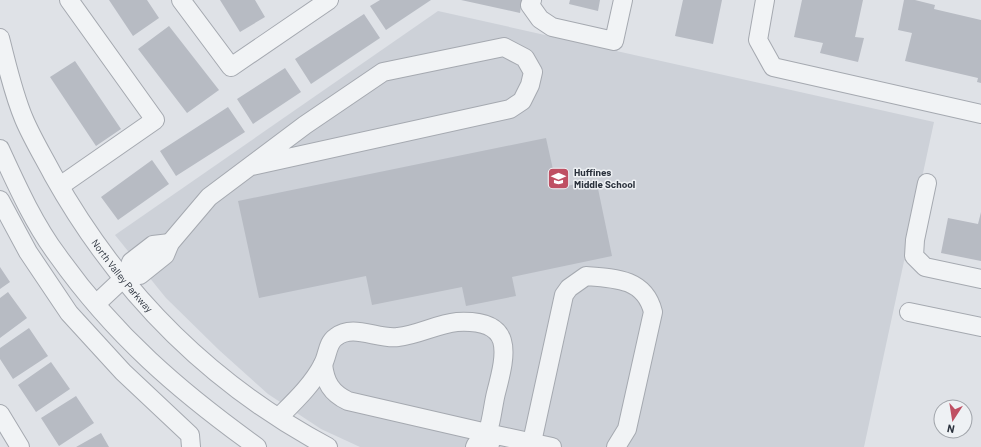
<svg xmlns="http://www.w3.org/2000/svg" width="981" height="447" viewBox="0 0 981 447" font-family="Barlow,sans-serif">
  <rect width="100%" height="100%" fill="#dfe2e7"/>
  <!-- built -->
  <path fill="#cdd1d8" d="M438,11L934,122L864,447H360L321,429L268,394L219,350L166,298L115,235Z"/>
  <!-- building -->
  <path fill="#b7bbc3" d="M109,0H147L159,18L133,36Z
    M220,0H255L265,17L240,32Z
    M380,0H431L386,30L370,6Z
    M461,0H522L520,13Z
    M570,0H600L598,11L569,4Z
    M683,0H722L713,44L675,36Z
    M802,0H863L855,37L864,38L858,62L820,53L823,43L794,37Z
    M904,0H915L935,5L934,9L981,20V83L977,82L978,78L905,61L912,33L898,30Z
    M364,14L380,38L311,84L295,59Z
    M169,26L219,90L187,113L138,49Z
    M75,61L121,129L96,146L50,77Z
    M285,68L301,92L253,124L237,99Z
    M228,107L245,132L176,176L160,151Z
    M546,138L554,174L564,172L567,186L596,179L612,256L512,277L516,296L466,306L462,287L372,305L366,276L259,298L238,201Z
    M152,160L169,184L118,220L101,197Z
    M981,212V261L941,253L948,218L978,224Z
    M0,267L10,282L0,289Z
    M8,292L27,318L0,338V298Z
    M29,328L48,356L13,379L0,359V348Z
    M51,362L70,389L36,412L18,385Z
    M76,396L94,423L59,446L41,418Z
    M101,433L109,447H76Z"/>
  <g fill="none" stroke-linecap="round" stroke-linejoin="round">
    <defs>
      <g id="minor">
        <path d="M181,0L231,67L329,0"/>
        <path d="M532,0L530,5L540,19L552,27L614,41L623,0"/>
        <path d="M765,0L758,40L773,67L981,114"/>
        <path id="s1" d="M0,38C7,65 13,93 24,119C32,138 43,156 53,175C118,291 210,384 328,447"/>
        <path d="M0,149C17,186 34,224 58,256C114,335 179,391 257,447"/>
        <path d="M927,183L915,240L914,256L925,267L981,279"/>
        <path d="M60,186L155,120L69,0"/>
        <path d="M0,200L28,252L69,313L123,372L190,435L191,447"/>
        <path d="M128,274L140,275L165,255L170,243L209,197L305,125L383,72L504,47L525,58L533,72L530,85L522,101L510,109L252,166"/>
        <path d="M96,304L128,274L131,262L153,245L170,243"/>
        <path d="M909,312L981,327"/>
        <path d="M323,364C325,382 331,393 348,401L487,433"/>
        <path d="M0,414L20,447"/>
        <path d="M279,417C295,401 313,384 323,364C328,355 327,343 336,337C353,323 378,340 398,337C418,335 437,324 457,322C514,319 507,351 496,393C493,405 492,419 488,431C486,438 477,440 475,447"/>
        <path d="M532,442L564,295L569,288L586,276C616,278 645,279 653,312L627,429L616,447"/>
        <path d="M490,444L487,433L552,447"/>
      </g>
    </defs>
    <!-- minor casing -->
    <use href="#minor" stroke="#a5a9b0" stroke-width="20"/>
    <!-- minor -->
    <use href="#minor" stroke="#f1f3f5" stroke-width="18"/>
  </g>
  <!-- icons -->
  <defs>
    <symbol id="school-square" viewBox="-11 -11 22 22"><rect x="-9" y="-9" width="18" height="18" rx="4" fill="#bf5063" stroke="#eef1f4"/><path d="M0-5L7-2L0 1L-7-2ZM-4 1L0 2.5L4 1V4Q0 6-4 4Z" fill="#fff"/></symbol>
  </defs>
  <g fill-rule="evenodd">
    <use href="#school-square" x="546" y="166" width="25" height="25"/>
  </g>
  <g text-anchor="middle" stroke-width="3" stroke-linejoin="round" paint-order="stroke">
    <!-- poi labels -->
    <g font-size="10" font-weight="bold" fill="#2a313c" stroke="#eef1f4" text-anchor="start">
      <text x="574" y="176">Huffines<tspan x="574" dy="12">Middle School</tspan></text>
    </g>
    <!-- street labels -->
    <g font-size="10" fill="#2a313c" stroke="#eef1f4">
      <text dy="4" stroke="none"><textPath href="#s1" startOffset="270">North Valley Parkway</textPath></text>
    </g>
  </g>
  <!-- north arrow -->
  <g transform="translate(953 419) rotate(192)"><circle r="19" fill="#eef1f4" stroke="#a0a4aa"/>
  <path d="M0-3L7 15L0 10L-7 15Z" fill="#bf5063"/>
  <text y="-6" font-size="11" font-weight="bold" text-anchor="middle" fill="#2a313c">N</text>
  </g>
</svg>
